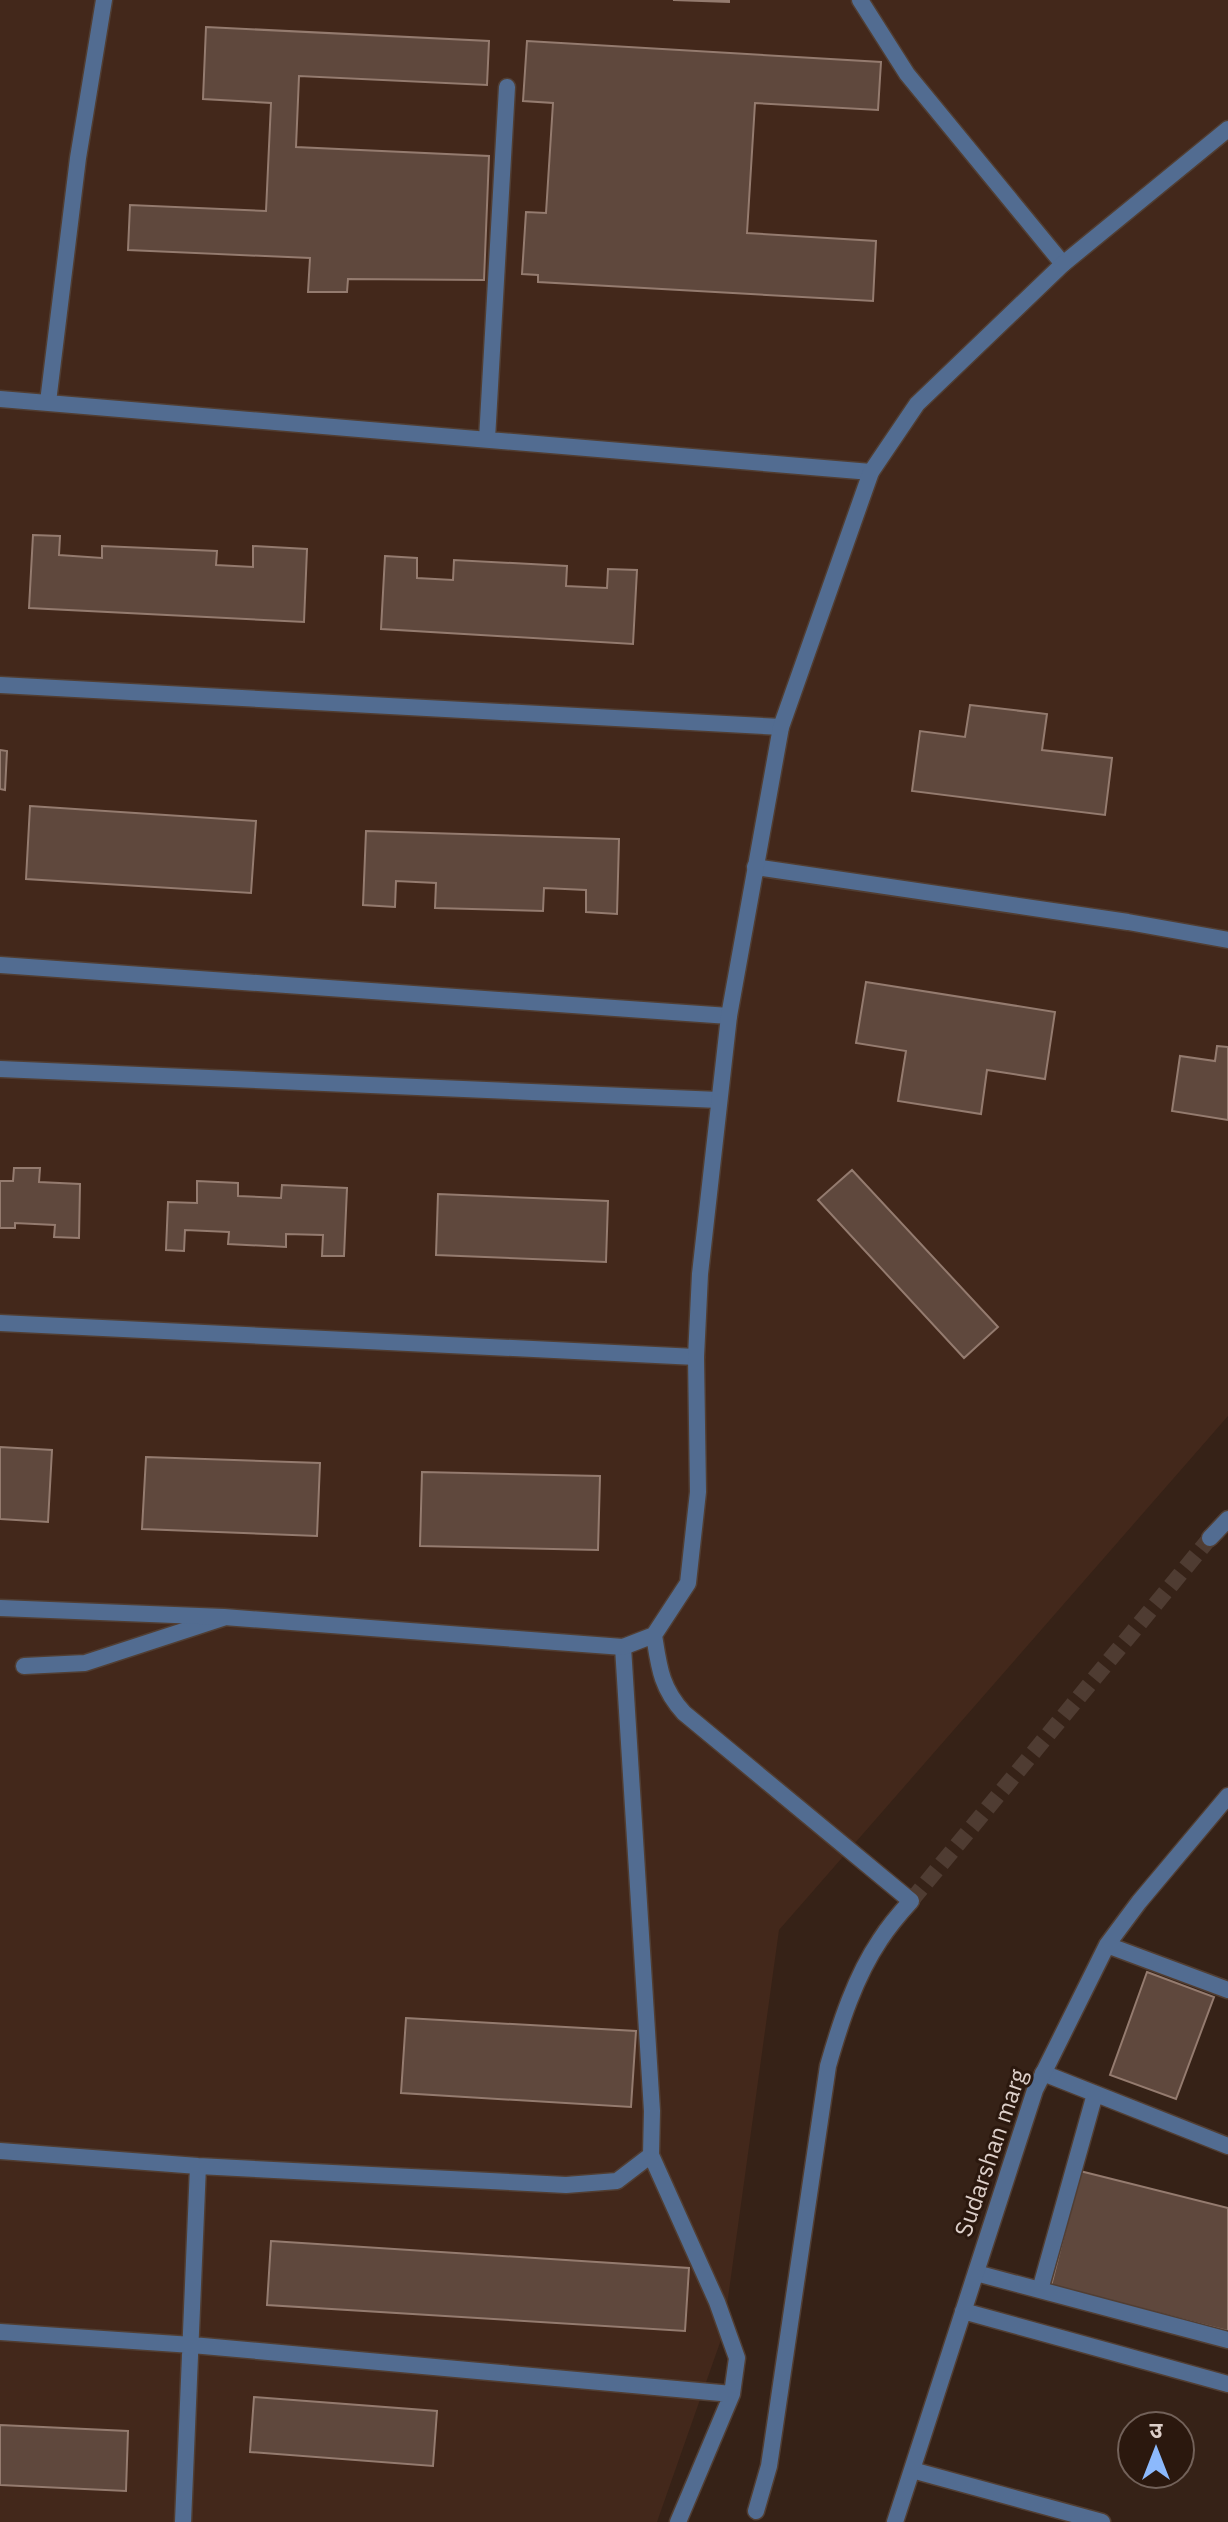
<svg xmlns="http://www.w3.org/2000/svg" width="1228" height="2522" viewBox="0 0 1228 2522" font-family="'IBM Plex Sans','Noto Sans Devanagari',sans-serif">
  <rect width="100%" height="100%" fill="#362217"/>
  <!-- built -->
  <path fill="#43281b" d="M0,0H1228V1416L779,1930L723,2334L657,2522H0Z"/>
  <!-- building -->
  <path fill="#5f483d" stroke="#947b6f" stroke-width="2" d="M673,0H729V2Z
    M206,27L489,41L487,85L299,76L296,147L489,156L484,280L348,279L347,292H308L310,258L128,250L130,205L266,211L271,103L203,99Z
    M527,41L881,62L878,110L755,103L747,233L876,241L873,301L538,282V275L522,274L526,212L546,213L553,103L523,101Z
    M33,535L60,536L59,555L102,558V546L217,551L216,565L253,567V546L307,549L304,622L29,608Z
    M385,556L417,558V578L453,580L454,560L567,566L566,586L607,588L608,569L637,570L633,644L381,629Z
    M970,705L1047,714L1042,750L1112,758L1105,815L912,791L920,731L965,737Z
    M0,750L7,751L5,790L0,789Z
    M30,806L256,821L251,893L26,879Z
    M366,831L619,839L617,914L586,912V890L544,888L543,911L435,908L436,883L396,881L395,907L363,905Z
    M866,982L1055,1012L1045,1079L987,1070L981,1114L898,1101L906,1051L856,1043Z
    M1217,1046L1228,1047V1120L1172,1111L1180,1056L1215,1061Z
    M14,1168H40L39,1182L80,1184L79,1238L54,1237L55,1225L15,1223V1228H0V1181H13Z
    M852,1170L998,1327L964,1358L818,1200Z
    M197,1181L238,1183V1196L281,1198L282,1185L347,1188L344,1256H322L323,1235L286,1234V1247L228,1244L229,1232L185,1230L184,1251L166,1250L168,1202L197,1203Z
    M438,1194L608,1201L606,1262L436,1255Z
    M0,1447L52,1450L48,1522L0,1519Z
    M146,1457L320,1463L317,1536L142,1529Z
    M422,1472L600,1476L598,1550L420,1546Z
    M1147,1972L1214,1997L1176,2099L1110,2075Z
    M406,2018L636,2031L631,2107L401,2093Z
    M1080,2171L1228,2208V2331L1051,2286Z
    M271,2241L689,2268L685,2331L267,2305Z
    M254,2397L437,2411L433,2466L250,2452Z
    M0,2425L128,2431L126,2491L0,2485Z"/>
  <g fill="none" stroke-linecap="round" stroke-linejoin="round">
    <!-- street-tunnel -->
    <path stroke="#4f3c32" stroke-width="16" stroke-dasharray="16 8" stroke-linecap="butt" d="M911,1901L1210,1538"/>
    <defs>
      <path id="lane" d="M860,0L907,74L1063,264
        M0,399L871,472
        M48,402L78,158L104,0
        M487,439L507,87
        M0,685L781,727
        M755,867L1128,922L1228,940
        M0,965L729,1016
        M0,1069L719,1100
        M0,1323L696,1357
        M623,1647L652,2111L651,2155L717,2302L737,2358L732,2394L678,2522
        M24,1666L85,1663L223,1618
        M1043,2073L1228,2146
        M0,2151L198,2166L566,2185L617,2181L651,2155
        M976,2273L1228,2340
        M1040,2290L1095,2094
        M0,2332L192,2345L732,2394
        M183,2522L198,2166"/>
      <path id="street" d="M1210,1538L1228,1519
        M0,1608L224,1617L623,1647L654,1635L688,1583L698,1492L696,1357L700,1274L729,1016L781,727L871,472L917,404L1063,264L1228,129
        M654,1635C659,1667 661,1688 684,1713L911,1901C900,1913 889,1926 880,1940C855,1977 840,2024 828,2066L769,2466L756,2511
        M1107,1945L1228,1990
        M963,2311L1228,2384
        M912,2470L1102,2522
        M895,2522L1035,2090L1107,1945L1139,1902L1228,1796"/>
    </defs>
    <!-- lane casing -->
    <use href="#lane" stroke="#513e33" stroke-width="19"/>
    <!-- street casing -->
    <use href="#street" stroke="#513e33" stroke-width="19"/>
    <!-- lane -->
    <use href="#lane" stroke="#526c91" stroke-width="16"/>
    <!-- street -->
    <use href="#street" stroke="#526c91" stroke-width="16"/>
  </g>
  <g text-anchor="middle" stroke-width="6" stroke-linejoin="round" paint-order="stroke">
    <!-- street labels -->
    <g font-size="24" fill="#ddcfc9" stroke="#2b180e">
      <text transform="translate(991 2153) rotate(-71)" y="8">Sudarshan marg</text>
    </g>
  </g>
  <!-- north arrow -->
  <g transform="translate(1156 2450)"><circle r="38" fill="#2b180e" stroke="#726159" stroke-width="2"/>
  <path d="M0-6L14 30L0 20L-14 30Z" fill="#8cb9fc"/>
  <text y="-12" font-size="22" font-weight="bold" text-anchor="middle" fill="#ddcfc9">उ</text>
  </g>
</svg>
